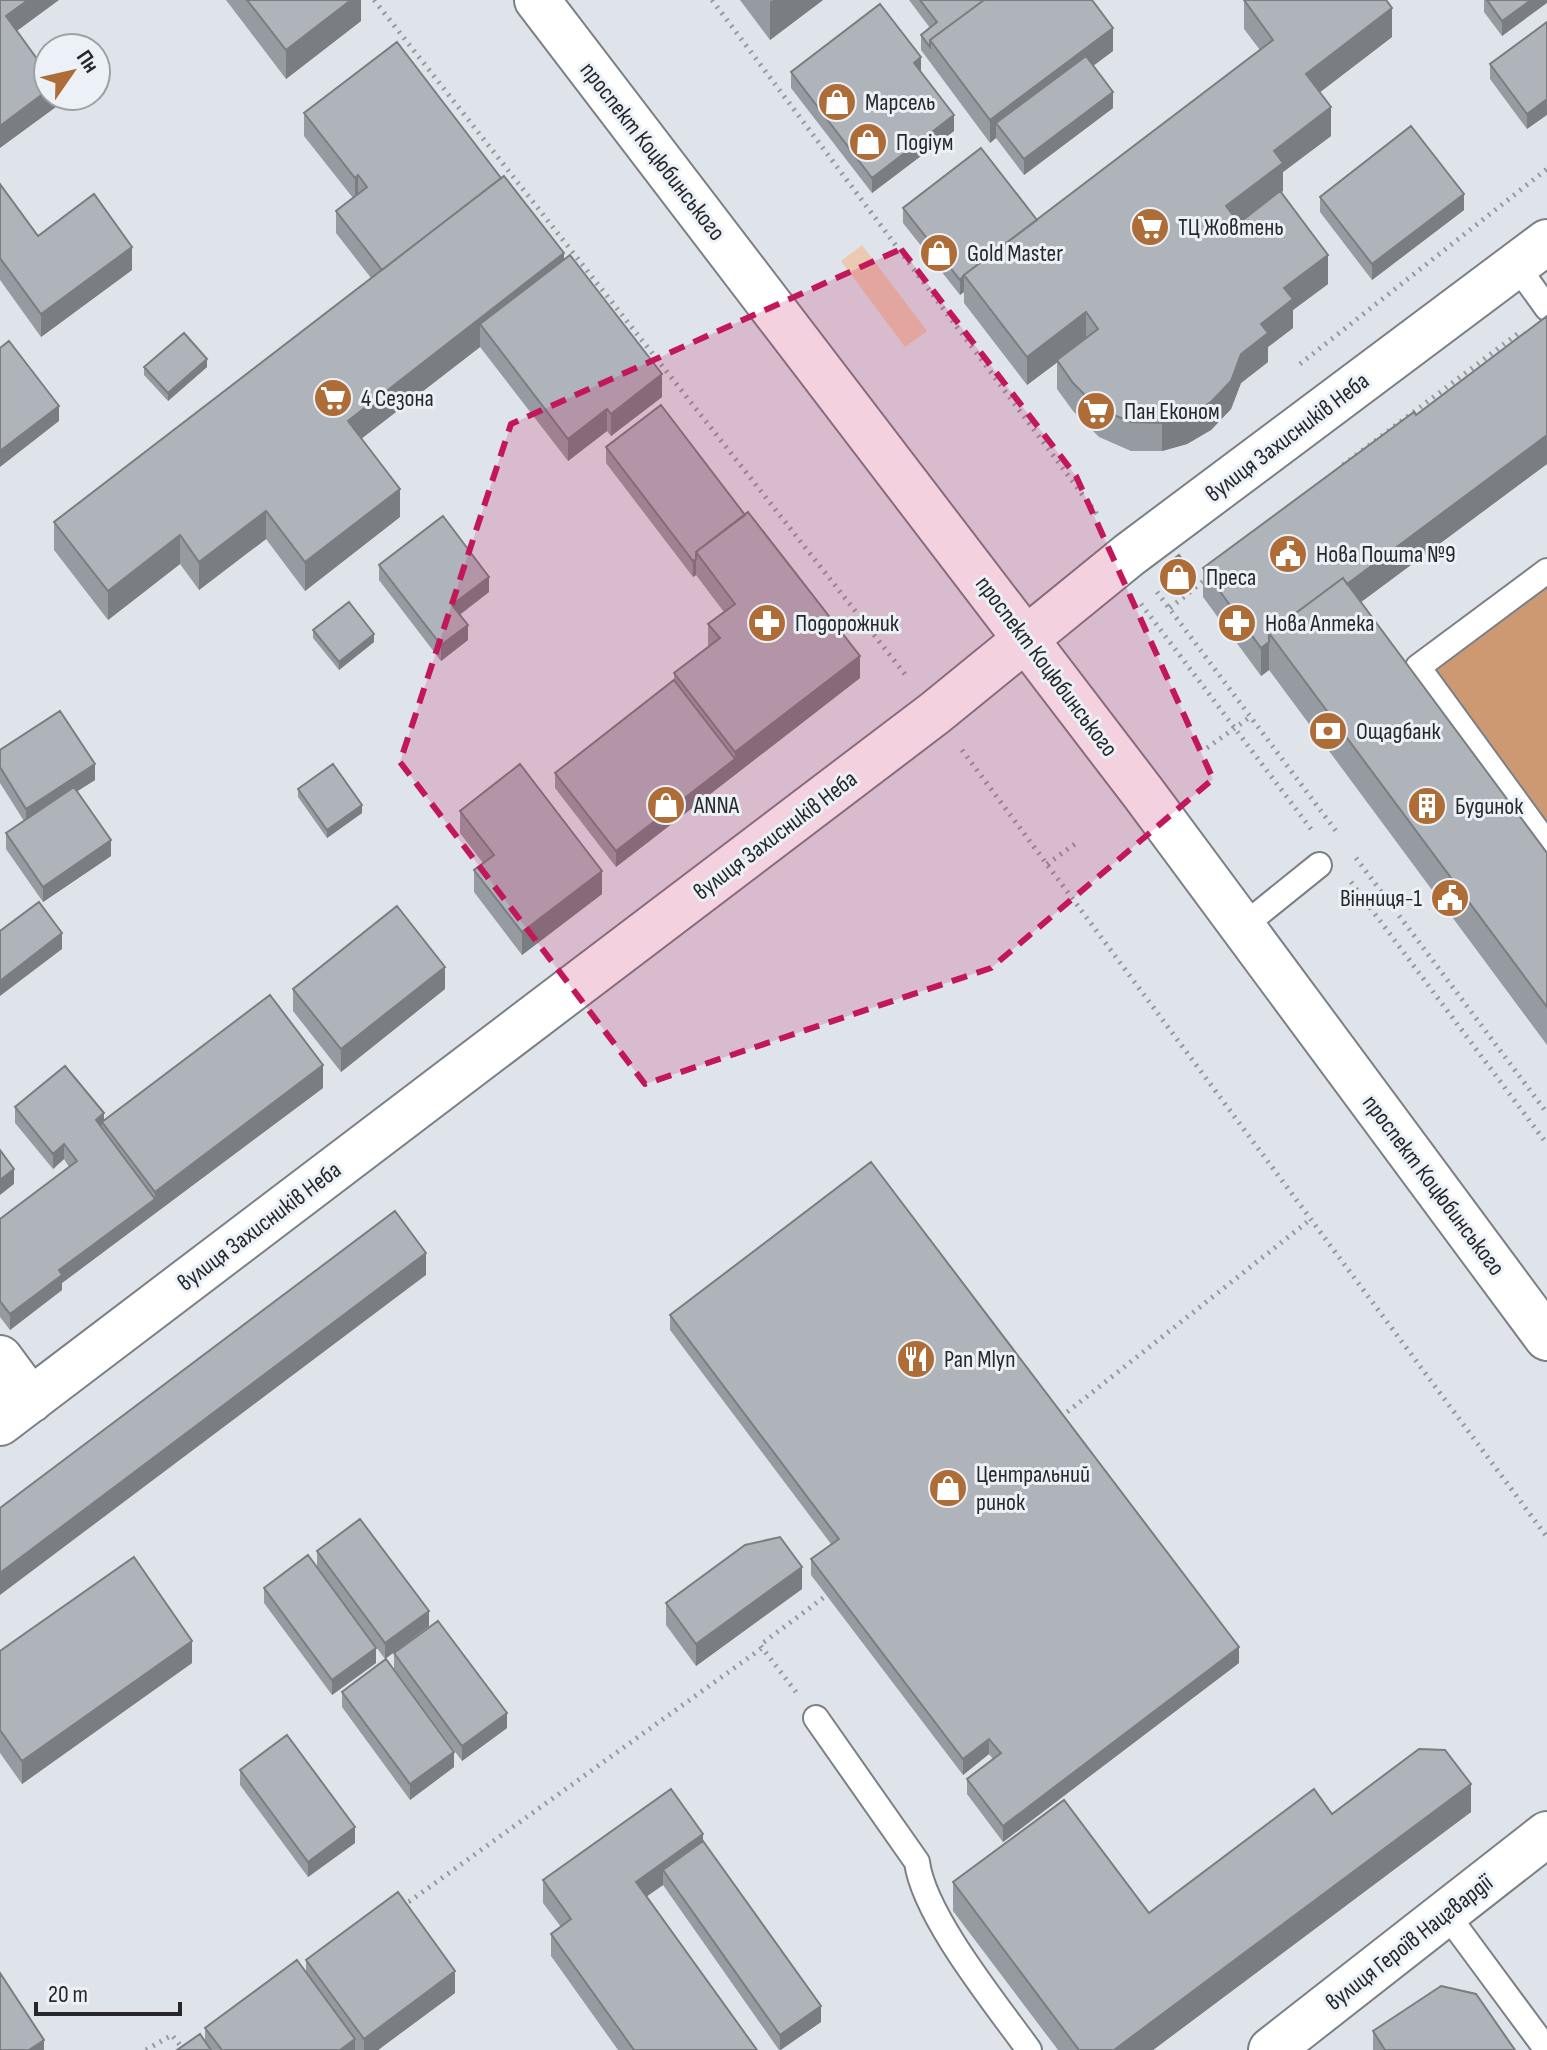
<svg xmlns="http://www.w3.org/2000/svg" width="1547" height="2050" viewBox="0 0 1547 2050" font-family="'Sofia Sans Condensed',sans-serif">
  <rect width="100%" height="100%" fill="#dfe4eb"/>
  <!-- green -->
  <path fill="#eccab1" d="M862,245L927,331L905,347L841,261Z"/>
  <!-- forest -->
  <path fill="#cc9973" d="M1547,571V844L1418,667Z"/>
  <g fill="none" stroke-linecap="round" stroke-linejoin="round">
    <defs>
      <path id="service" d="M1516,265L1547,308
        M1547,571L1418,667L1547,844
        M1242,927L1319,865
        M816,1718L917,1862C924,1916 996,2004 1029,2050
        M1445,1912L1547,2050"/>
      <path id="minor" d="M0,1358L31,1400
        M0,1423L935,713L1129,555L1547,242
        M1271,2050L1547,1834"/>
      <path id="secondary" d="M537,0L1144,794L1547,1338"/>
    </defs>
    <!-- service casing -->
    <use href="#service" stroke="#7c8086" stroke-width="28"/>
    <!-- minor casing -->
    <use href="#minor" stroke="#7c8086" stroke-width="48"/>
    <!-- secondary casing -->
    <use href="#secondary" stroke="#7c8086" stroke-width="48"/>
    <!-- path -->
    <path stroke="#969aa0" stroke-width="5" stroke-dasharray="2 6" stroke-linecap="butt" d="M374,0L908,678
      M712,0L1100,518
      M1300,364L1547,169
      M1343,465L1520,332
      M1157,592L1336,831
      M1141,604L1311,829
      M1170,608L1206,579
      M1207,748L1250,717
      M962,750L1547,1537
      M1356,858L1547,1113
      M1047,864L1075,844
      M1351,882L1547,1144
      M1061,1417L1311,1219
      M796,1692L760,1645L827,1595
      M401,1904L410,1901L762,1648
      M146,2050L172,2035L184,2050"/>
    <!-- service -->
    <use href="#service" stroke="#fff" stroke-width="24"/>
    <!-- minor -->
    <use href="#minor" stroke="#fff" stroke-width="44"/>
    <!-- secondary -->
    <use href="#secondary" stroke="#fff" stroke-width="44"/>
  </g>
  <!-- wall -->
  <path fill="#969ba1" d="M226,0H361V21L286,79Z
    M740,0H823L770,40Z
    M909,0H1092L1113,51L1093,66L1113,108L1024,175L996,138L990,143L921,50V35L930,28Z
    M1244,0L1392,37L1320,92L1331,136L1283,172V191L1281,193L1328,284L1293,310V328L1268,347V362L1241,383L1231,409L1211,430L1187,444L1162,451H1131L1099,437L1073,411L1057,389V362L1027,385L964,303V292L960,295L903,223V208L1037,220L1260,50L1244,29Z
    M1484,0H1547L1502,36L1484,12Z
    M1547,22L1527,129L1490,79V64Z
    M791,72L921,73L954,131L872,193L791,88Z
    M304,113L564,260L662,397L611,436L607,431L568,461L480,347L361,439L400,517L305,591L266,539L199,590L180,564L108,620L54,550V522L371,278L336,233V211L353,198L304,136Z
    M0,184L38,236L132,270L41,337L0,280Z
    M1320,197L1464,210L1372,280L1320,212Z
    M1547,316V464L1361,602L1547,853V1045L1269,670L1261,676L1203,597V568L1416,415Z
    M144,367H207L168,401L144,375Z
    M606,447L860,678L616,867L555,788V773L674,680V673L708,647V624L724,612L696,575L693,577L606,463Z
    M379,565L489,592L460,615L468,640L441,661L379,580Z
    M1164,566L1191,581L1177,591L1164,574Z
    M313,630L374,642L339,670L313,638Z
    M0,750L95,780L77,791L111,856L43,902L6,849V833L24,821L0,783Z
    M298,789L362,813L327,838L298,797Z
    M460,811L602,894L522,955L474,892V870L483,863L460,833Z
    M293,989H445L341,1072L293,1011Z
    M323,1088L62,1283V1290L10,1330L0,1317V1219L69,1167L64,1159L53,1169L15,1123V1107L104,1121Z
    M670,1315L1239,1663L1003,1842L967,1794V1779L993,1759L989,1754L963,1775L811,1575V1559L831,1544L670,1330Z
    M317,1551L429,1626L385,1659L317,1567Z
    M264,1588L376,1663L332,1695L264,1603Z
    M802,1589L696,1666L666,1625V1603Z
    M0,1651L192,1663L22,1784L0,1753Z
    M394,1653L507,1728L462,1761L394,1669Z
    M342,1692L454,1767L410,1800L342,1707Z
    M240,1770L355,1843L308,1877L240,1785Z
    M1471,1812L1153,2050H1058L953,1911V1882L1149,1913L1332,1814Z
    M703,1841L821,2022L781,2050H779L663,1885L647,1896L757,2050H618L551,1956V1934L561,1927L543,1903V1880Z
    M306,1960L455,1993L378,2050H177L205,2041V2028L306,1972Z
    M1373,2031L1515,2050H1373Z"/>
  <!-- shaded-wall -->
  <path fill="#7a7e83" d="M28,0H59L6,39V16Z
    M351,0H361V21L286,79V50Z
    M773,0H823L770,40V2Z
    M1531,0H1547V3L1502,36V21Z
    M1392,8V37L1306,103V74Z
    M1113,28V51L1004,132L996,123V138L990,143V120Z
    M921,57V73L914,63Z
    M48,90V96H56V107L0,148V126Z
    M1113,92V108L1024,175V159Z
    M1547,99V115L1527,129V114Z
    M1331,107V136L1283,172V191L1226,234V206L1274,151Z
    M954,115V131L872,193V178Z
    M358,175V198L355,200V178Z
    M1464,194V210L1372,280V264Z
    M132,247V270L41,337V314Z
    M564,253V282L480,324V347L348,449V421Z
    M1328,255V284L1293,310V328L1268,347V362L1241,383L1231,409L1211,430L1187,444L1162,451V423L1261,324L1284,288Z
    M964,276V292L960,295V280Z
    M1086,312V341L1027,385V357Z
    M207,359V367L168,401V393Z
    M662,374V397L611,436V414Z
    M59,406V421L0,467V451Z
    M607,409V431L568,461V439Z
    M1547,435V464L1287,657L1273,639Z
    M400,489V517L305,591V562Z
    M266,511V539L199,590V562Z
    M180,535V564L108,620V591Z
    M696,559V575L693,577V561Z
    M1191,573V581L1177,591V583Z
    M489,577V592L452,620V605Z
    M468,625V640L441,661V645Z
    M374,634V642L339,670V662Z
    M1269,642V670L1261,676V648Z
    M860,656V678L616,867V851L735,759V752Z
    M95,764V780L26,824V809Z
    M362,805V813L327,838V830Z
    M111,840V856L43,902V887Z
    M602,871V894L522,955V932Z
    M62,933V949L0,996V981Z
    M445,967V989L341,1072V1049Z
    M323,1065V1088L62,1283V1290L10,1330V1314L59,1270L155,1199V1192Z
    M104,1113V1124L102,1122V1130L96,1120Z
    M64,1144V1159L53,1169V1154Z
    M14,1169V1184L0,1195V1180Z
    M426,1253V1275L0,1595V1573Z
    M802,1567V1589L696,1666V1644Z
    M429,1611V1626L385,1659V1643Z
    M192,1641V1663L22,1784V1761Z
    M1239,1647V1663L1003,1842V1826Z
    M376,1648V1663L332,1695V1680Z
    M507,1713V1728L462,1761V1746Z
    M989,1739V1754L963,1775V1759Z
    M454,1752V1767L410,1800V1784Z
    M1471,1784V1812L1153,2050H1114Z
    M355,1827V1843L308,1877V1862Z
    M703,1834V1856L663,1870V1885L636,1904V1882Z
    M455,1971V1993L378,2050H364V2039Z
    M821,2006V2022L780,2050V2035Z
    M355,2039V2050H340Z
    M44,2040V2050H29Z"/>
  <!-- building -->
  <path fill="#afb4bb" stroke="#7a7e83" stroke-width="2" d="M0,0H28L6,16L48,74V90L0,126Z
    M247,0H351L286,50Z
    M920,0H984L930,40V47L921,35L937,22Z
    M984,0H1092L1113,28L990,120L930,40Z
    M1244,0H1386L1392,8L1306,74L1331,107L1274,151L1283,163L1226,206L1239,223L1280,191L1328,255L1284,288L1293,299L1261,324L1268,333L1241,354L1231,381L1211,402L1187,416L1162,423L1131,422L1099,409L1073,383L1057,360L1098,329L1086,312L1027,357L964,275L1273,40Z
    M1487,0H1531L1502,21Z
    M880,4L921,57L914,63L954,115L872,178L791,72Z
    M1547,22V99L1527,114L1490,64Z
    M397,42L501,178L382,270L336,211L367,187L358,175L355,178L304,113Z
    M1086,56L1113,92L1024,159L996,123Z
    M1411,126L1464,194L1372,264L1320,197Z
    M981,148L1037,220L964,275L960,280L903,208Z
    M504,176L564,253L348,421L400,489L305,562L266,511L199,562L180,535L108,591L54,522Z
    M0,184L38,236L94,194L132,247L41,314L0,258Z
    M570,255L662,374L611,414L607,409L568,439L480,324Z
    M1547,316V435L1347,584L1343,578L1269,633V642L1261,648L1203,568L1414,412L1416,415Z
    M184,333L207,359L168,393L144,367Z
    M9,341L59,406L0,451V348Z
    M661,405L745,515L696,552V559L693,561L606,447Z
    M748,512L860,656L735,752L674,673L720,638L708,624L735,604L696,552Z
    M443,516L489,577L452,605L468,625L441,645L379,565Z
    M1179,555L1191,573L1177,583L1164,566Z
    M1343,578L1547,853V1007L1269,633Z
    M349,602L374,634L339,662L313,630Z
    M674,680L735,759L616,851L555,773Z
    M60,711L95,764L26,809L0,767V750Z
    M333,764L362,805L327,830L298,789Z
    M520,764L602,871L522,932L474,870L494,855L460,811Z
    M74,787L111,840L43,887L6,833Z
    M39,902L62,933L0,981V931Z
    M397,906L445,967L341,1049L293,989Z
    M270,995L323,1065L155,1192L102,1122Z
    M65,1066L104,1113L96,1120L155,1199L59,1270L62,1275L10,1314L0,1301V1219L77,1161L64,1144L53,1154L15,1107Z
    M0,1150L14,1169L0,1180Z
    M871,1162L1239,1647L1003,1826L967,1779L1001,1753L989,1739L963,1759L811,1559L839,1539L670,1315Z
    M395,1211L426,1253L0,1573V1508Z
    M360,1519L429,1611L385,1643L317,1551Z
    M780,1537L802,1567L696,1644L666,1603L745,1545Z
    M308,1555L376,1648L332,1680L264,1588Z
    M134,1557L192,1641L22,1761L0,1730V1651Z
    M438,1621L507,1713L462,1746L394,1653Z
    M386,1659L454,1752L410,1784L342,1692Z
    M287,1735L355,1827L308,1862L240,1770Z
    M1419,1749L1445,1750L1471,1784L1114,2050H1079L953,1882L1064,1800L1149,1913L1314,1789L1332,1814Z
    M671,1789L703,1834L636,1882L757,2050H634L551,1934L571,1919L543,1880Z
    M703,1841L821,2006L780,2035L663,1870Z
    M398,1892L455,1971L364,2039L306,1960Z
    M297,1960L355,2039L340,2050H222L205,2028Z
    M0,1973L44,2040L29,2050H0Z
    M1441,1986L1476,1994L1515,2050H1385L1373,2031Z
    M200,2034L211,2050H177Z"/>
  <!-- marked area -->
  <path fill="#c2185b" fill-opacity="0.2" stroke="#c2185b" stroke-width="6" stroke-dasharray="16 10" stroke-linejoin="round" d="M901,249L1076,476L1213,779L991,968L645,1084L400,762L511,424Z"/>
  <!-- icons -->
  <defs>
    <symbol id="shop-disc" viewBox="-11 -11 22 22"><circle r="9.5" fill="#ae6c37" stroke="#ecf1f8"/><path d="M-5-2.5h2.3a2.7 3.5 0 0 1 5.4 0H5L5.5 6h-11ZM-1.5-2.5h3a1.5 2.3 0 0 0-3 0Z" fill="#fff"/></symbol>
    <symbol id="supermarket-disc" viewBox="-11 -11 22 22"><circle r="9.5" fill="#ae6c37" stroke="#ecf1f8"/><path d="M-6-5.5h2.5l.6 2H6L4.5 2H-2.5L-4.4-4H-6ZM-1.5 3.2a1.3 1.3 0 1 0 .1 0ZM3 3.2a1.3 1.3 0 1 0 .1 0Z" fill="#fff"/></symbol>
    <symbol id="civic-disc" viewBox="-11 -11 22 22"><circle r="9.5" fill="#ae6c37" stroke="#ecf1f8"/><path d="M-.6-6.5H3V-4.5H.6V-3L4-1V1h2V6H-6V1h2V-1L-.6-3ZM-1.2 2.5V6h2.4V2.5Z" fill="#fff"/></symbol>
    <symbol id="pharmacy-disc" viewBox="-11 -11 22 22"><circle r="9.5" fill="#ae6c37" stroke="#ecf1f8"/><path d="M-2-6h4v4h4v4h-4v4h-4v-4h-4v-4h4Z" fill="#fff"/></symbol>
    <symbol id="bank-disc" viewBox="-11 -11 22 22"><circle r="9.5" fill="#ae6c37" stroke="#ecf1f8"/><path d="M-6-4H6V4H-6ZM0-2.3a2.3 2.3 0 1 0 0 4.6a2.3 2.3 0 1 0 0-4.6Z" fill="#fff"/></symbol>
    <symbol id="building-disc" viewBox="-11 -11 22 22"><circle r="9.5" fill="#ae6c37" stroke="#ecf1f8"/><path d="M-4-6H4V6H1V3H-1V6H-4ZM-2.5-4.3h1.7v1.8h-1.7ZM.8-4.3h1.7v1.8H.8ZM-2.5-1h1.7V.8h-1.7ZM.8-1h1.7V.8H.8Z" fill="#fff"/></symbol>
    <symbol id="restaurant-disc" viewBox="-11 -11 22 22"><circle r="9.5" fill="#ae6c37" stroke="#ecf1f8"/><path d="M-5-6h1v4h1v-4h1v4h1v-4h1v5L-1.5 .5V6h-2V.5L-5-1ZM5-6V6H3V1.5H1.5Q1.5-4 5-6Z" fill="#fff"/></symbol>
  </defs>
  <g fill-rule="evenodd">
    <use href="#shop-disc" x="815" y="80" width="44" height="44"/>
    <use href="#shop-disc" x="846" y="120" width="44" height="44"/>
    <use href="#supermarket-disc" x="1128" y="205" width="44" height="44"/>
    <use href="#shop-disc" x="917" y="231" width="44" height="44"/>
    <use href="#supermarket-disc" x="311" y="376" width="44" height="44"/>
    <use href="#supermarket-disc" x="1074" y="389" width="44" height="44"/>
    <use href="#civic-disc" x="1266" y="532" width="44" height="44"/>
    <use href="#shop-disc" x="1156" y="555" width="44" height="44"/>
    <use href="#pharmacy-disc" x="745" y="601" width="44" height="44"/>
    <use href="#pharmacy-disc" x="1215" y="601" width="44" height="44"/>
    <use href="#bank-disc" x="1306" y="709" width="44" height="44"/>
    <use href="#shop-disc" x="644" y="783" width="44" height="44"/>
    <use href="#building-disc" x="1405" y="784" width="44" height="44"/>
    <use href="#civic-disc" x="1428" y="876" width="44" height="44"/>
    <use href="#restaurant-disc" x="894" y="1337" width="44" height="44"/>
    <use href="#shop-disc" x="926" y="1466" width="44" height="44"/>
  </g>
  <g text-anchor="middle" stroke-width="6" stroke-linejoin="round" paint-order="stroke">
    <!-- poi labels -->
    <g font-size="24" fill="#26282b" stroke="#ecf1f8" text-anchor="start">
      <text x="865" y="110">Марсель</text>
      <text x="896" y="150">Подіум</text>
      <text x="1178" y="235">ТЦ Жовтень</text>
      <text x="967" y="261">Gold Master</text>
      <text x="361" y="406">4 Сезона</text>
      <text x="1124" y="419">Пан Економ</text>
      <text x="1316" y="562">Нова Пошта №9</text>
      <text x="1206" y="585">Преса</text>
      <text x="795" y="631">Подорожник</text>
      <text x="1265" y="631">Нова Аптека</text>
      <text x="1356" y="739">Ощадбанк</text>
      <text x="694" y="813">ANNA</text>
      <text x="1455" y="814">Будинок</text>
      <text x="1422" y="906" text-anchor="end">Вінниця-1</text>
      <text x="944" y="1367">Pan Mlyn</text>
      <text x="976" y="1482">Центральний<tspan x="976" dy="28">ринок</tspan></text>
    </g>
    <!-- street labels -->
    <g font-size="24" fill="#26282b" stroke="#ecf1f8">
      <text transform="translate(653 151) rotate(52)" y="8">проспект Коцюбинського</text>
      <text transform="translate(1287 437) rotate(-37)" y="8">вулиця Захисників Неба</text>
      <text transform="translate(1047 666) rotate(53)" y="8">проспект Коцюбинського</text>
      <text transform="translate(775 835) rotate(-37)" y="8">вулиця Захисників Неба</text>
      <text transform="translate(1434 1185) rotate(53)" y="8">проспект Коцюбинського</text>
      <text transform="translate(259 1226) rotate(-37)" y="8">вулиця Захисників Неба</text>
      <text transform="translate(1409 1942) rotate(-38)" y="8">вулиця Героїв Нацгвардії</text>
    </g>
  </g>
  <!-- north arrow -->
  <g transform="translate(72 72) rotate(56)"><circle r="38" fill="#ecf1f8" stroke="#9da1a6" stroke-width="2"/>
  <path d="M0-6L14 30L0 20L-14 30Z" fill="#ae6c37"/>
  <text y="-12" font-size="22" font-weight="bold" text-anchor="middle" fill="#26282b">Пн</text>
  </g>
  <!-- scale -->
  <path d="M36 2002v12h144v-12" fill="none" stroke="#26282b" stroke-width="4"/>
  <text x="48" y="2002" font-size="24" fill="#26282b" stroke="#ecf1f8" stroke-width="6" paint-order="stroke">20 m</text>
</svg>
